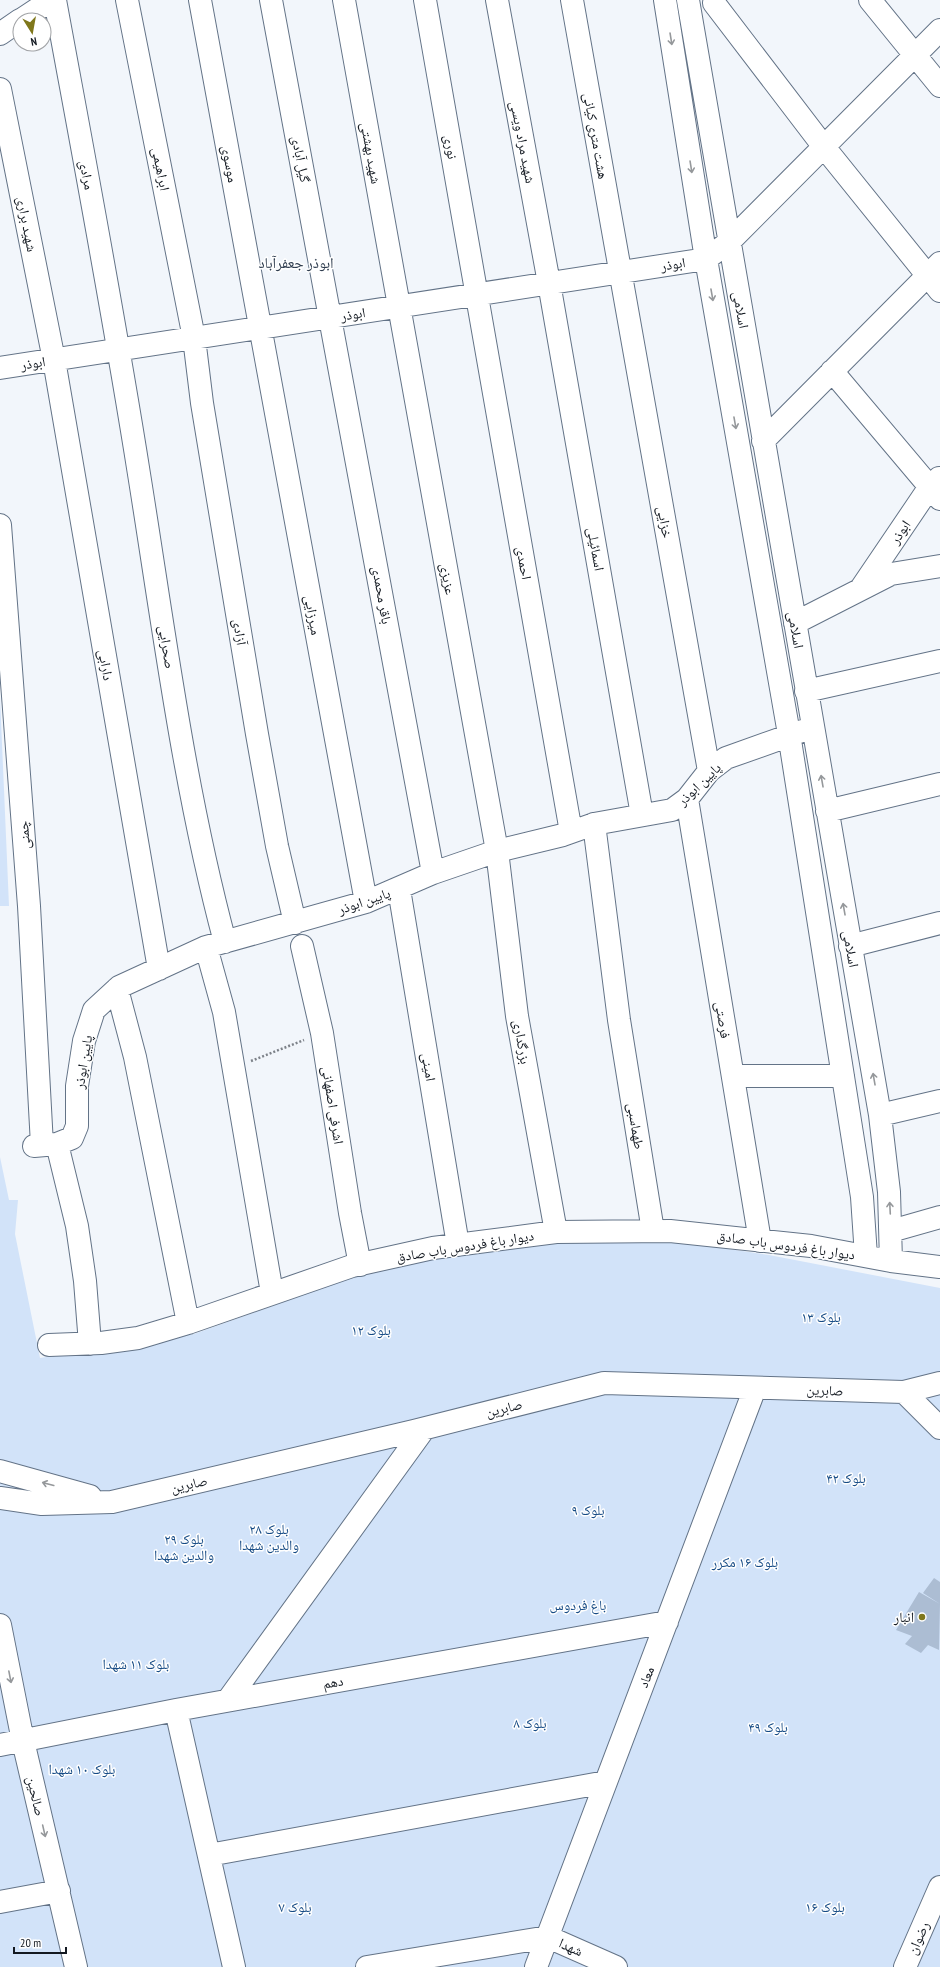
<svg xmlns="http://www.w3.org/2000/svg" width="940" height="1967" viewBox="0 0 940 1967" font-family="'PT Sans Narrow','Noto Naskh Arabic',sans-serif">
  <rect width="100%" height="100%" fill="#f2f6fb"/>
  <!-- green -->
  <path fill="#d2e3f9" d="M0,697L9,906H0Z
    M0,1157L9,1200H18L15,1234L40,1358L194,1334L381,1267L537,1244L646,1240L689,1243L769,1255L940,1288V1967H0Z"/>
  <!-- building -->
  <path fill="#acbdd3" d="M934,1578L940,1582V1604L923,1593Z
    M919,1592L940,1604L939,1650L928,1645L921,1653L905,1644L912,1636L896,1630Z"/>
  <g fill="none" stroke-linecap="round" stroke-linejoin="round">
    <defs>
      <path id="minor" d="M55,0C84,158 114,315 139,474C164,630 184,789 225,942
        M127,0L194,338L202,403L257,734L277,846L295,923
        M200,0L366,902
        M271,0L433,873
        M344,0L497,851L517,1016L556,1232
        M425,0L571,832
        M497,0L549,283L642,815
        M572,0L709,771
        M665,0L706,259L789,734L862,1197L866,1256
        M688,0L880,1115L889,1192L891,1261
        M870,0L940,86
        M714,3L824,147L940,291
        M21,20L51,0
        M0,34L20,20
        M0,89L54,360L159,969
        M0,368L706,259L729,242L940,30
        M832,371L940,499
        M763,441L940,263
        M0,525L29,906L42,1145
        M862,587L929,488L939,478
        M795,623L891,574L940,566
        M806,691L940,661
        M687,799L760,1241
        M827,811L940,784
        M594,824L619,1020L653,1231
        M399,889L458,1245
        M302,946L322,1033L350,1213L360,1265
        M850,946L940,923
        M206,947L224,1012L272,1293
        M117,989L135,1057L188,1323
        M733,1076H843
        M880,1115L940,1101
        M57,1144L77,1226L85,1281L90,1344
        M34,1146L57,1144L72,1138L77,1126V1086L84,1041L94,1010L119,987L206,947L366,902L433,873L497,851L563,835L594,824L672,810L687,799L709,771L726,758L802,731
        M891,1231L940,1217
        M49,1345L101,1343L138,1338L188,1323L352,1266L433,1248L556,1232L670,1231L811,1246L891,1261L940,1267
        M904,1392L940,1428
        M0,1471L90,1496
        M0,1498L42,1504L112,1502L414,1431L604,1383L904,1392L940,1383
        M0,1625L23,1741L76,1967
        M228,1700L424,1429
        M176,1710L234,1967
        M0,1745L176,1710L667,1622
        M209,1855L606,1782
        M0,1902L59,1891
        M367,1967L548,1937L616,1967
        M536,1967L755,1388
        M905,1967L940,1887"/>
    </defs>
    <!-- minor casing -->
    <use href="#minor" stroke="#637387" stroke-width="24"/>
    <!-- path -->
    <path stroke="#7d8289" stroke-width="2.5" stroke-dasharray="2 2" stroke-linecap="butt" d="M251,1061L304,1040"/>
    <!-- minor -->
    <use href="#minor" stroke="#fff" stroke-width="22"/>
  </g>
  <!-- one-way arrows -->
  <defs><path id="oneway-shaft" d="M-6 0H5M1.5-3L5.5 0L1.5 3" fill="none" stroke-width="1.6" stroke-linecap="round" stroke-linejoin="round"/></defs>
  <g stroke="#95989b">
    <use href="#oneway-shaft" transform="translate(671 39) rotate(81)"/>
    <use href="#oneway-shaft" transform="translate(691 167) rotate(81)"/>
    <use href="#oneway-shaft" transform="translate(712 295) rotate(80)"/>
    <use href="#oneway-shaft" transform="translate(735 423) rotate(80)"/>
    <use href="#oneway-shaft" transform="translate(822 781) rotate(-100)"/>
    <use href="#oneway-shaft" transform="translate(844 909) rotate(-100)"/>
    <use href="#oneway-shaft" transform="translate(874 1079) rotate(-100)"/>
    <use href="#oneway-shaft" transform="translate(890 1208) rotate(-93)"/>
    <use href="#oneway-shaft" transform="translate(48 1484) rotate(-165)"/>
    <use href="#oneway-shaft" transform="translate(10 1677) rotate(79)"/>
    <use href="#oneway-shaft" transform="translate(44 1831) rotate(77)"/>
  </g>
  <!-- markers -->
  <circle fill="#7f771b" stroke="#fff" stroke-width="1.5" cx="922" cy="1617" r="4"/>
  <g text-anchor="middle" stroke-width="3" stroke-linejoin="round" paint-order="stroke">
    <!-- street labels -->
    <g font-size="14" fill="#131921" stroke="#fff">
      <text transform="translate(596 136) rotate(80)" y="5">هشت متری کیانی</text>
      <text transform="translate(523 142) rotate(79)" y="5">شهید مراد ویسی</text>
      <text transform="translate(451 147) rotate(80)" y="5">نوری</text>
      <text transform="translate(371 153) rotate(80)" y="5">شهید بهشتی</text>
      <text transform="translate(301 159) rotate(79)" y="5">گیل آبادی</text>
      <text transform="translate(230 164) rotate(80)" y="5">موسوی</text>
      <text transform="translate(161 169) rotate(79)" y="5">ابراهیمی</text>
      <text transform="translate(87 175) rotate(79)" y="5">مرادی</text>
      <text transform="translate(27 224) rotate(79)" y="5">شهید براری</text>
      <text transform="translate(673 264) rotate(-9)" y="5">ابوذر</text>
      <text transform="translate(741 310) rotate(80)" y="5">اسلامی</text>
      <text transform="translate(353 314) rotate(-9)" y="5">ابوذر</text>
      <text transform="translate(33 363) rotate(-9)" y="5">ابوذر</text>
      <text transform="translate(665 522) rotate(80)" y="5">خزایی</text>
      <text transform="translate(900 532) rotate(-56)" y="5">ابوذر</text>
      <text transform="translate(596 549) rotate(80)" y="5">اسمائیلی</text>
      <text transform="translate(524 563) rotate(80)" y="5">احمدی</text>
      <text transform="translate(448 579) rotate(80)" y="5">عزیزی</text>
      <text transform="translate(382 595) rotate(80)" y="5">باقر محمدی</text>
      <text transform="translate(313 615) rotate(80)" y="5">میرزایی</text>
      <text transform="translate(796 630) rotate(80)" y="5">اسلامی</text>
      <text transform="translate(240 632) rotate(81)" y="5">آزادی</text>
      <text transform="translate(167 647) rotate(81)" y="5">صحرایی</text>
      <text transform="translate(106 665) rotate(80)" y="5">دارابی</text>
      <text transform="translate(699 784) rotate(-44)" y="5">پایین ابوذر</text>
      <text transform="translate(24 835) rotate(-94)" y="5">چمنی</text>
      <text transform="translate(364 901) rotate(-19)" y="5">پایین ابوذر</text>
      <text transform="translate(851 949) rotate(80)" y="5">اسلامی</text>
      <text transform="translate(723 1020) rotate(81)" y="5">فرصتی</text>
      <text transform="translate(522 1042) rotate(80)" y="5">بزرگداری</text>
      <text transform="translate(83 1062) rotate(-81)" y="5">پایین ابوذر</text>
      <text transform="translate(429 1067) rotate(81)" y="5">امینی</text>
      <text transform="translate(333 1105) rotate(81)" y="5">اشرفی اصفهانی</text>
      <text transform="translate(636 1126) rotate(81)" y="5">طهماسبی</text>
      <text transform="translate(786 1245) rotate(8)" y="5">دیوار باغ فردوس باب صادق</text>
      <text transform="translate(465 1246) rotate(-9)" y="5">دیوار باغ فردوس باب صادق</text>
      <text transform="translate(825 1390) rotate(2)" y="5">صابرین</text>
      <text transform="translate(504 1408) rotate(-14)" y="5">صابرین</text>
      <text transform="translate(189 1484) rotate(-13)" y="5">صابرین</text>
      <text transform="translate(646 1677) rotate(-69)" y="5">معاد</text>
      <text transform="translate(333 1682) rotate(-10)" y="5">دهم</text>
      <text transform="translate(36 1796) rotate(77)" y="5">صالحین</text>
      <text transform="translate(918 1938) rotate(-66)" y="5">رضوان</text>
      <text transform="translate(571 1947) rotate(24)" y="5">شهدا</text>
    </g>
    <!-- park labels -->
    <g font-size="14" fill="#164b85" stroke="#fff">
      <text x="821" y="1322">بلوک ۱۳</text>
      <text x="371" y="1335">بلوک ۱۲</text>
      <text x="846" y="1483">بلوک ۴۲</text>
      <text x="588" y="1515">بلوک ۹</text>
      <text x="269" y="1534">بلوک ۲۸<tspan x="269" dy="16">والدین شهدا</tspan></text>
      <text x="184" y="1544">بلوک ۲۹<tspan x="184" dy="16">والدین شهدا</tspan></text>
      <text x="745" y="1567">بلوک ۱۶ مکرر</text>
      <text x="578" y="1610">باغ فردوس</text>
      <text x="136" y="1669">بلوک ۱۱ شهدا</text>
      <text x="530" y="1728">بلوک ۸</text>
      <text x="768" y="1732">بلوک ۴۹</text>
      <text x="82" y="1774">بلوک ۱۰ شهدا</text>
      <text x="295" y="1912">بلوک ۷</text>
      <text x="825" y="1912">بلوک ۱۶</text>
    </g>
    <!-- poi labels -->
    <g font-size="14" fill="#131921" stroke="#fff" text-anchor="end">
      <text x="914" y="1622">انبار</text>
    </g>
    <!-- neighbourhood labels -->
    <g font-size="15" fill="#2e3c4e" stroke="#fff">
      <text x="296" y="268">ابوذر جعفرآباد</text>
    </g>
  </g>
  <!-- north arrow -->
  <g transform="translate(32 32) rotate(169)"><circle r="19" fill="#ffffff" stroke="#a1a3a6"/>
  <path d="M0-3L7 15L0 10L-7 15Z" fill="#7f771b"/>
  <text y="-6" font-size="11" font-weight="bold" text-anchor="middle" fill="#131921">N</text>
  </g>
  <!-- scale -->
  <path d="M14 1947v6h52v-6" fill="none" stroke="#131921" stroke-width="2"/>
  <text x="20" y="1947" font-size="12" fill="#131921" stroke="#ffffff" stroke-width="3" paint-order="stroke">20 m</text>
</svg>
